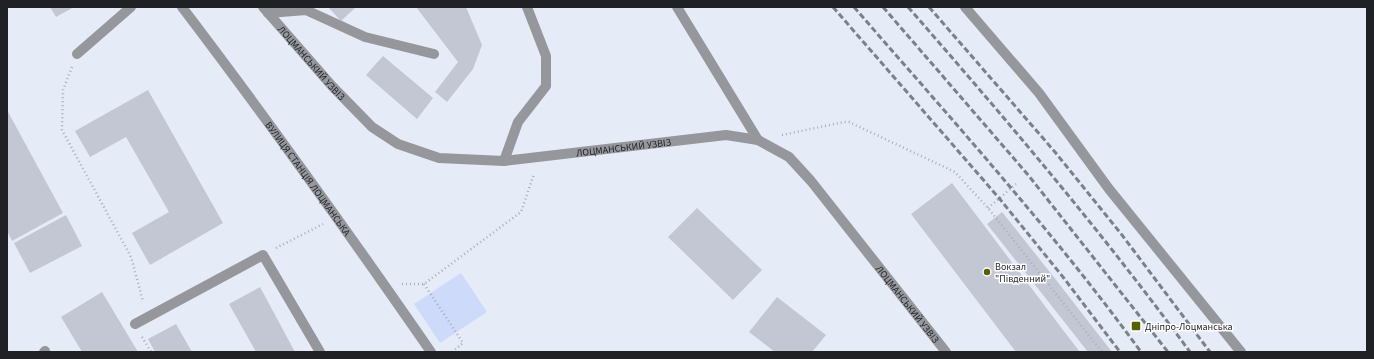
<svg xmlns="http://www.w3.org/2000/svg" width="1374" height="359" viewBox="0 0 1374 359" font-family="'Source Sans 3',sans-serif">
  <rect width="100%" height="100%" fill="#e6ebf8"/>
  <!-- green -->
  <path fill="#cddafa" d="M461,273L487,312L440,343L414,304Z"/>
  <!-- building -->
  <path fill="#c2c7d3" d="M50,7H74L56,17Z
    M328,7H356L341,21Z
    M416,7H466L482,45L473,69L447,102L435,92L458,62Z
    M383,56L433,98L417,119L366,75Z
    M148,90L223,223L150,265L132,233L169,212L126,137L90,157L75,131Z
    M7,110L63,213L12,241L7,231Z
    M952,183L1063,330L1080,352H1016L911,214Z
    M697,208L762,270L733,300L668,237Z
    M1002,212L1053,276L1112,352H1088L987,224Z
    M66,215L82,246L30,273L14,243Z
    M260,287L295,352H256L229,304Z
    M102,292L138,352H82L61,317Z
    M777,297L826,335L812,352H775L749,332Z
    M176,324L192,352H155L148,339Z"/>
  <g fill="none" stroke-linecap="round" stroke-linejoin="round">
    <!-- path -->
    <path stroke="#aaaeb8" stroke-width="2.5" stroke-dasharray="1 3" stroke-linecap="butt" d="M72,67L63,90L62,130L131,257L143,301
      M782,135L844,122H849L955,172L988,208L1102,352
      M988,208L1016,184
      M276,248L323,224
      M402,284H424L521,212L534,174
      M424,284L463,343L452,352
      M142,337L151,352"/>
    <!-- service -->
    <path stroke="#95979c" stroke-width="10" d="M677,7L758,140
      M965,7L1039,93L1109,189L1241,352
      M268,13L306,10L365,37L434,54
      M77,54L131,7
      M504,161L518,122L546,86V56L527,7
      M135,324L263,255L320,352"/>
    <!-- minor -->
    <g stroke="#95979c" stroke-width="10">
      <path id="s1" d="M182,7C268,120 350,235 431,352"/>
      <path id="s2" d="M263,7L332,86L372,127L398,144L439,158L504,161L726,135L758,140L789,157L811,181L946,352"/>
      <path d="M44,352L45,351"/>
    </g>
    <!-- rail -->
    <path stroke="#7c8088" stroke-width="3" stroke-dasharray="6 3" stroke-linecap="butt" d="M833,7L999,198L1063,277L1120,352
      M854,7C952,120 1053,231 1141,352
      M883,7L1029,176L1168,352
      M908,7C1006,119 1102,232 1190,352
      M929,7L1055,152L1122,235L1210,352"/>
  </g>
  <!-- markers -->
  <g fill="#556102" stroke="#fff" stroke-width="1.5">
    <circle cx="987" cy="272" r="4"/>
    <rect x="1131" y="321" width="10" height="10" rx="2"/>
  </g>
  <g text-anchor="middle" stroke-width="3" stroke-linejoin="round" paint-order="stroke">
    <!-- street labels -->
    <g font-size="10" fill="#1f2125" stroke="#fff">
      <text dy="4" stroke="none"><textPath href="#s2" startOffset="74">ЛОЦМАНСЬКИЙ УЗВІЗ</textPath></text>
      <text dy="4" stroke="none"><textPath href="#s2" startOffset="422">ЛОЦМАНСЬКИЙ УЗВІЗ</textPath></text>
      <text dy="4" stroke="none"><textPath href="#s1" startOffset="213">ВУЛИЦЯ СТАНЦІЯ ЛОЦМАНСЬКА</textPath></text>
      <text dy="4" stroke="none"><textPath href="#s2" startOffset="782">ЛОЦМАНСЬКИЙ УЗВІЗ</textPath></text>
    </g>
    <!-- poi labels -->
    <g font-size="10" fill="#1f2125" stroke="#fff" text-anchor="start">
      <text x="995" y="270">Вокзал<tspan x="995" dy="12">"Південний"</tspan></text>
      <text x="1145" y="330">Дніпро-Лоцманська</text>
    </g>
  </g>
  <!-- border -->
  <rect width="1374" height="359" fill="none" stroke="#1f2125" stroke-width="16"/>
</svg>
